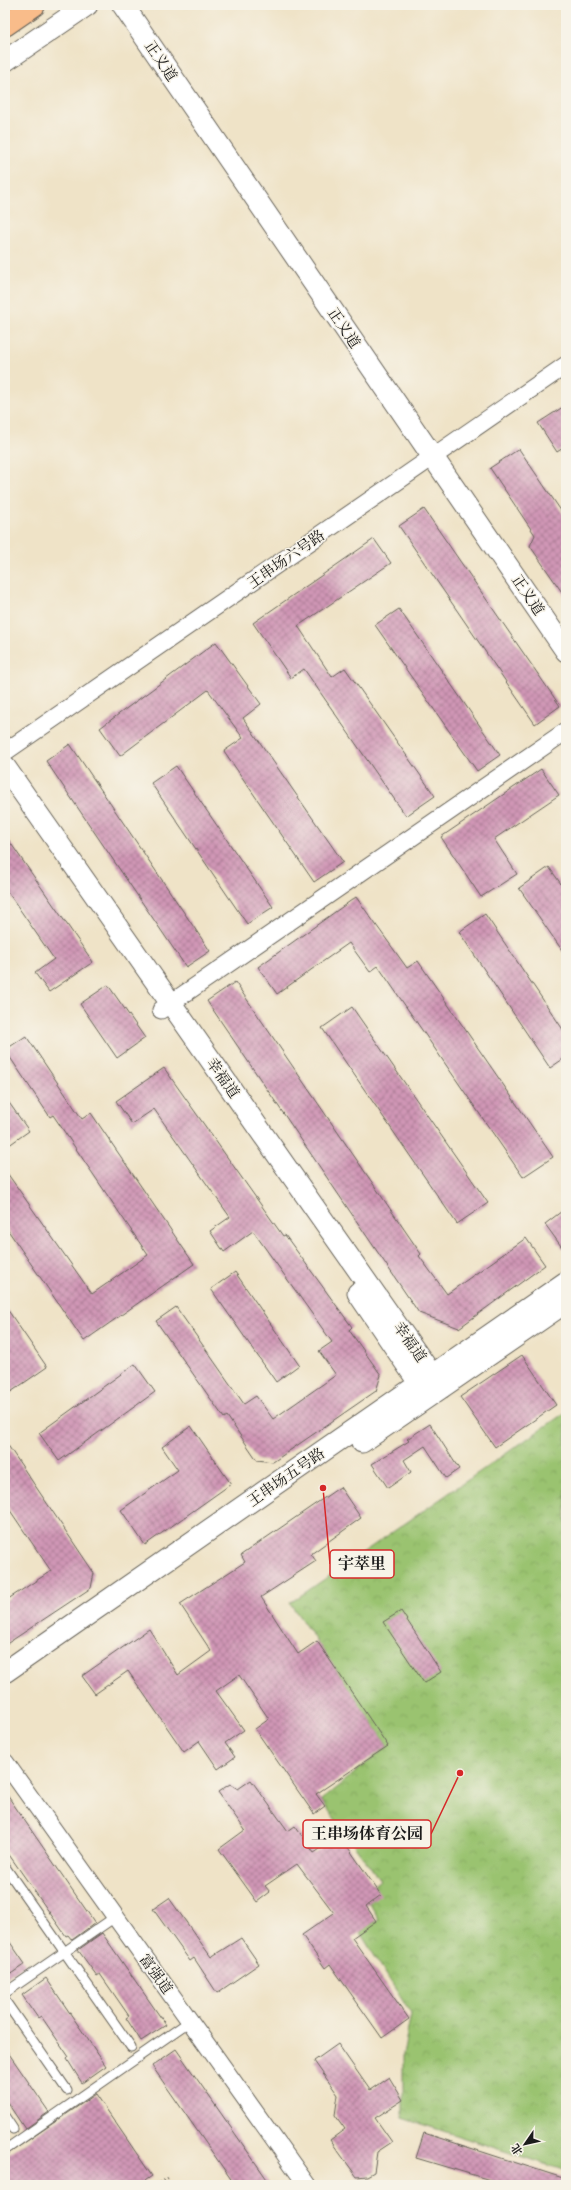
<svg xmlns="http://www.w3.org/2000/svg" width="571" height="2190" viewBox="0 0 571 2190" font-family="'IM FELL Double Pica','Noto Serif SC',serif">
  <defs>
    <pattern id="park-crowns" width="20" height="18" patternUnits="userSpaceOnUse"><rect width="20" height="18" fill="#9ac36f"/><path d="M2 6a3 3 0 1 1 6 0M12 15a3 3 0 1 1 6 0" fill="none" stroke="#84a760"/></pattern>
    <pattern id="building-cross-hatch" width="8" height="8" patternUnits="userSpaceOnUse"><rect width="8" height="8" fill="#d096b6"/><path d="M0 0l8 8M0 8l8-8" fill="none" stroke="#a87a93"/></pattern>
  </defs>
  <rect width="100%" height="100%" fill="#f7f3e8"/>
  <filter id="ink" filterUnits="userSpaceOnUse"><feTurbulence type="fractalNoise" baseFrequency=".025" numOctaves="2"/><feDisplacementMap in="SourceGraphic" scale="8" xChannelSelector="R" yChannelSelector="G"/><feConvolveMatrix kernelMatrix="1 2 1 2 8 2 1 2 1" color-interpolation-filters="sRGB"/></filter>
  <filter id="wash" filterUnits="userSpaceOnUse"><feTurbulence type="fractalNoise" baseFrequency=".012" numOctaves="4" result="noise"/><feDisplacementMap in="SourceGraphic" scale="16" xChannelSelector="R" yChannelSelector="G"/><feGaussianBlur stdDeviation="0.9" result="paint"/><feColorMatrix in="noise" values="0 0 0 0 0 0 0 0 0 0 0 0 0 0 0 0 0 1.4 0 .05"/><feComposite in="paint" operator="in"/></filter>
  <g filter="url(#wash)">
    <rect width="100%" height="100%" fill="#efe3c7"/>
    <!-- park -->
    <path fill="url(#park-crowns)" stroke="#5b7046" d="M566,1412V2171L403,2118V2054L411,2014L359,1931L379,1919L363,1893L380,1880L321,1800L388,1746L290,1603Z"/>
    <g id="blocks">
      <!-- building -->
      <path fill="url(#building-cross-hatch)" d="M566,405V446L557,452L538,423Z
        M519,449L566,518V598L530,546L535,535L490,468Z
        M424,509L560,706L535,724L399,526Z
        M374,539L391,563L298,626L332,677L345,668L435,796L406,816L304,669L291,678L253,623Z
        M399,609L500,755L477,771L375,625Z
        M216,642L261,704L243,718L343,862L314,882L224,751L243,738L208,690L120,756L100,728Z
        M70,744L210,951L186,967L46,761Z
        M176,766L273,907L247,924L151,783Z
        M541,769L559,795L494,839L517,874L481,897L441,837Z
        M5,835L93,962L49,992L35,973L54,959L5,888Z
        M549,867L566,891V956L519,888Z
        M356,897L407,968L418,961L553,1157L523,1177L378,966L370,972L349,943L277,994L258,967Z
        M485,914L566,1034V1057L550,1068L459,932Z
        M235,982L421,1254L419,1256L447,1294L526,1238L545,1265L459,1328L419,1313L207,1001Z
        M108,985L145,1038L117,1058L80,1004Z
        M352,1007L488,1203L457,1224L322,1028Z
        M26,1036L82,1119L91,1113L194,1264L84,1341L5,1226V1170L92,1294L148,1255L53,1115L50,1117L5,1050Z
        M164,1068L283,1236L285,1235L352,1327L349,1330L381,1375L376,1391L273,1462L257,1460L227,1416L224,1418L156,1321L176,1307L244,1404L256,1396L273,1419L336,1375L319,1351L332,1342L253,1231L224,1252L210,1231L230,1217L154,1109L132,1124L116,1101Z
        M5,1097L29,1131L5,1148Z
        M566,1208V1253L545,1224Z
        M235,1272L299,1365L276,1382L211,1289Z
        M5,1306L47,1367L5,1396Z
        M522,1355L556,1405L495,1447L460,1397Z
        M135,1364L155,1392L59,1461L39,1433Z
        M430,1424L459,1469L446,1478L425,1446L404,1460L411,1472L388,1488L372,1464L409,1441L407,1439Z
        M191,1426L231,1484L145,1545L121,1510L178,1470L162,1447Z
        M5,1441L94,1573L91,1588L5,1645V1601L51,1571L5,1503Z
        M340,1487L361,1518L311,1554L316,1561L261,1597L298,1654L317,1641L388,1746L316,1794L325,1806L314,1814L255,1729L269,1719L239,1675L216,1691L244,1730L225,1743L235,1757L218,1769L199,1741L184,1752L128,1671L95,1694L82,1676L149,1629L178,1675L211,1651L180,1604L245,1562L241,1555Z
        M401,1611L441,1672L424,1683L383,1622Z
        M251,1780L288,1831L295,1826L314,1853L340,1836L381,1895L366,1906L376,1921L352,1938L409,2019L382,2038L330,1964L325,1968L302,1935L334,1913L297,1864L265,1886L270,1892L257,1902L219,1849L245,1830L218,1792L230,1784L238,1789Z
        M5,1792L95,1923L72,1940L68,1935L66,1936L5,1849Z
        M169,1898L211,1957L241,1938L259,1964L217,1993L194,1958L190,1961L153,1909Z
        M102,1933L166,2025L141,2041L126,2018L129,2016L100,1974L97,1976L78,1950Z
        M5,1935L25,1964L5,1978Z
        M46,1978L106,2066L82,2083L67,2059L69,2057L41,2016L38,2018L22,1995Z
        M338,2044L370,2090L389,2077L403,2100L375,2118L392,2142L377,2152L374,2172L367,2176L357,2177L330,2140L345,2129L335,2115L338,2095L314,2061Z
        M5,2048L49,2112L25,2129L5,2099Z
        M176,2049L271,2185H235L152,2066Z
        M96,2094L152,2176L139,2185H5V2156Z
        M424,2133L566,2179V2185H507L416,2158Z"/>
    </g>
  </g>
  <g filter="url(#ink)">
    <use href="#blocks" fill-opacity="0" stroke="#666258" stroke-width="1"/>
    <g fill="none" stroke-linecap="round" stroke-linejoin="round">
      <defs>
        <path id="service" d="M5,1867L131,2047
          M5,1993L115,1917
          M5,2001L67,2090
          M5,2117L13,2129
          M5,2150L190,2021"/>
        <path id="minor" d="M5,752L566,365
          M161,1010L566,731
          M5,1762L307,2185"/>
        <path id="tertiary" d="M123,5L566,651
          M5,61L87,5
          M5,767L441,1388
          M358,1293L428,1396
          M362,1442L566,1302
          M5,1672L566,1282"/>
        <path id="trunk" d="M5,25L34,5"/>
      </defs>
      <!-- service casing -->
      <use href="#service" stroke="#666258" stroke-width="11"/>
      <!-- minor casing -->
      <use href="#minor" stroke="#666258" stroke-width="19"/>
      <!-- tertiary casing -->
      <use href="#tertiary" stroke="#666258" stroke-width="23"/>
      <!-- trunk casing -->
      <use href="#trunk" stroke="#666258" stroke-width="24"/>
      <!-- path -->
      <path stroke="#666258" stroke-width="2.5" stroke-dasharray="1 3" stroke-linecap="butt" d="M157,2185L168,2178"/>
      <!-- service -->
      <use href="#service" stroke="#fff" stroke-width="9"/>
      <!-- minor -->
      <use href="#minor" stroke="#fff" stroke-width="17"/>
      <!-- tertiary -->
      <use href="#tertiary" stroke="#fff" stroke-width="21"/>
      <!-- trunk -->
      <use href="#trunk" stroke="#f9bc8a" stroke-width="22"/>
    </g>
  </g>
  <g text-anchor="middle" stroke-width="3" stroke-linejoin="round" paint-order="stroke">
    <!-- street labels -->
    <g font-size="15" fill="#1c1c1c" stroke="#f7f3e8">
      <text transform="translate(161 61) rotate(56)" y="5">正义道</text>
      <text transform="translate(344 328) rotate(56)" y="5">正义道</text>
      <text transform="translate(286 559) rotate(-35)" y="5">王串场六号路</text>
      <text transform="translate(528 595) rotate(56)" y="5">正义道</text>
      <text transform="translate(223 1078) rotate(55)" y="5">幸福道</text>
      <text transform="translate(410 1342) rotate(55)" y="5">幸福道</text>
      <text transform="translate(286 1477) rotate(-35)" y="5">王串场五号路</text>
      <text transform="translate(156 1974) rotate(54)" y="5">富强道</text>
    </g>
  </g>
  <!-- callouts -->
  <path fill="none" stroke="#d62828" stroke-width="1.5" d="M323 1488L330 1564M460 1773L431 1834"/>
  <g fill="#d62828" stroke="#f7f3e8" stroke-width="1.5">
    <circle cx="323" cy="1488" r="4"/>
    <circle cx="460" cy="1773" r="4"/>
  </g>
  <g fill="#f7f3e8" stroke="#d62828" stroke-width="1.5">
    <rect x="330" y="1550" width="64" height="28" rx="4"/>
    <rect x="303" y="1820" width="128" height="28" rx="4"/>
  </g>
  <g font-size="16" text-anchor="middle" font-weight="bold" fill="#1c1c1c">
    <text x="362" y="1569">宇萃里</text>
    <text x="367" y="1839">王串场体育公园</text>
  </g>
  <!-- margin -->
  <rect width="571" height="2190" fill="none" stroke="#f7f3e8" stroke-width="20"/>
  <!-- north arrow -->
  <g transform="translate(525 2144) rotate(236)" stroke="#f7f3e8" stroke-width="3" paint-order="stroke">
  <path d="M0-3L7 15L0 10L-7 15Z" fill="#1c1c1c"/>
  <text y="-6" font-size="11" font-weight="bold" text-anchor="middle" fill="#1c1c1c">北</text>
  </g>
</svg>
